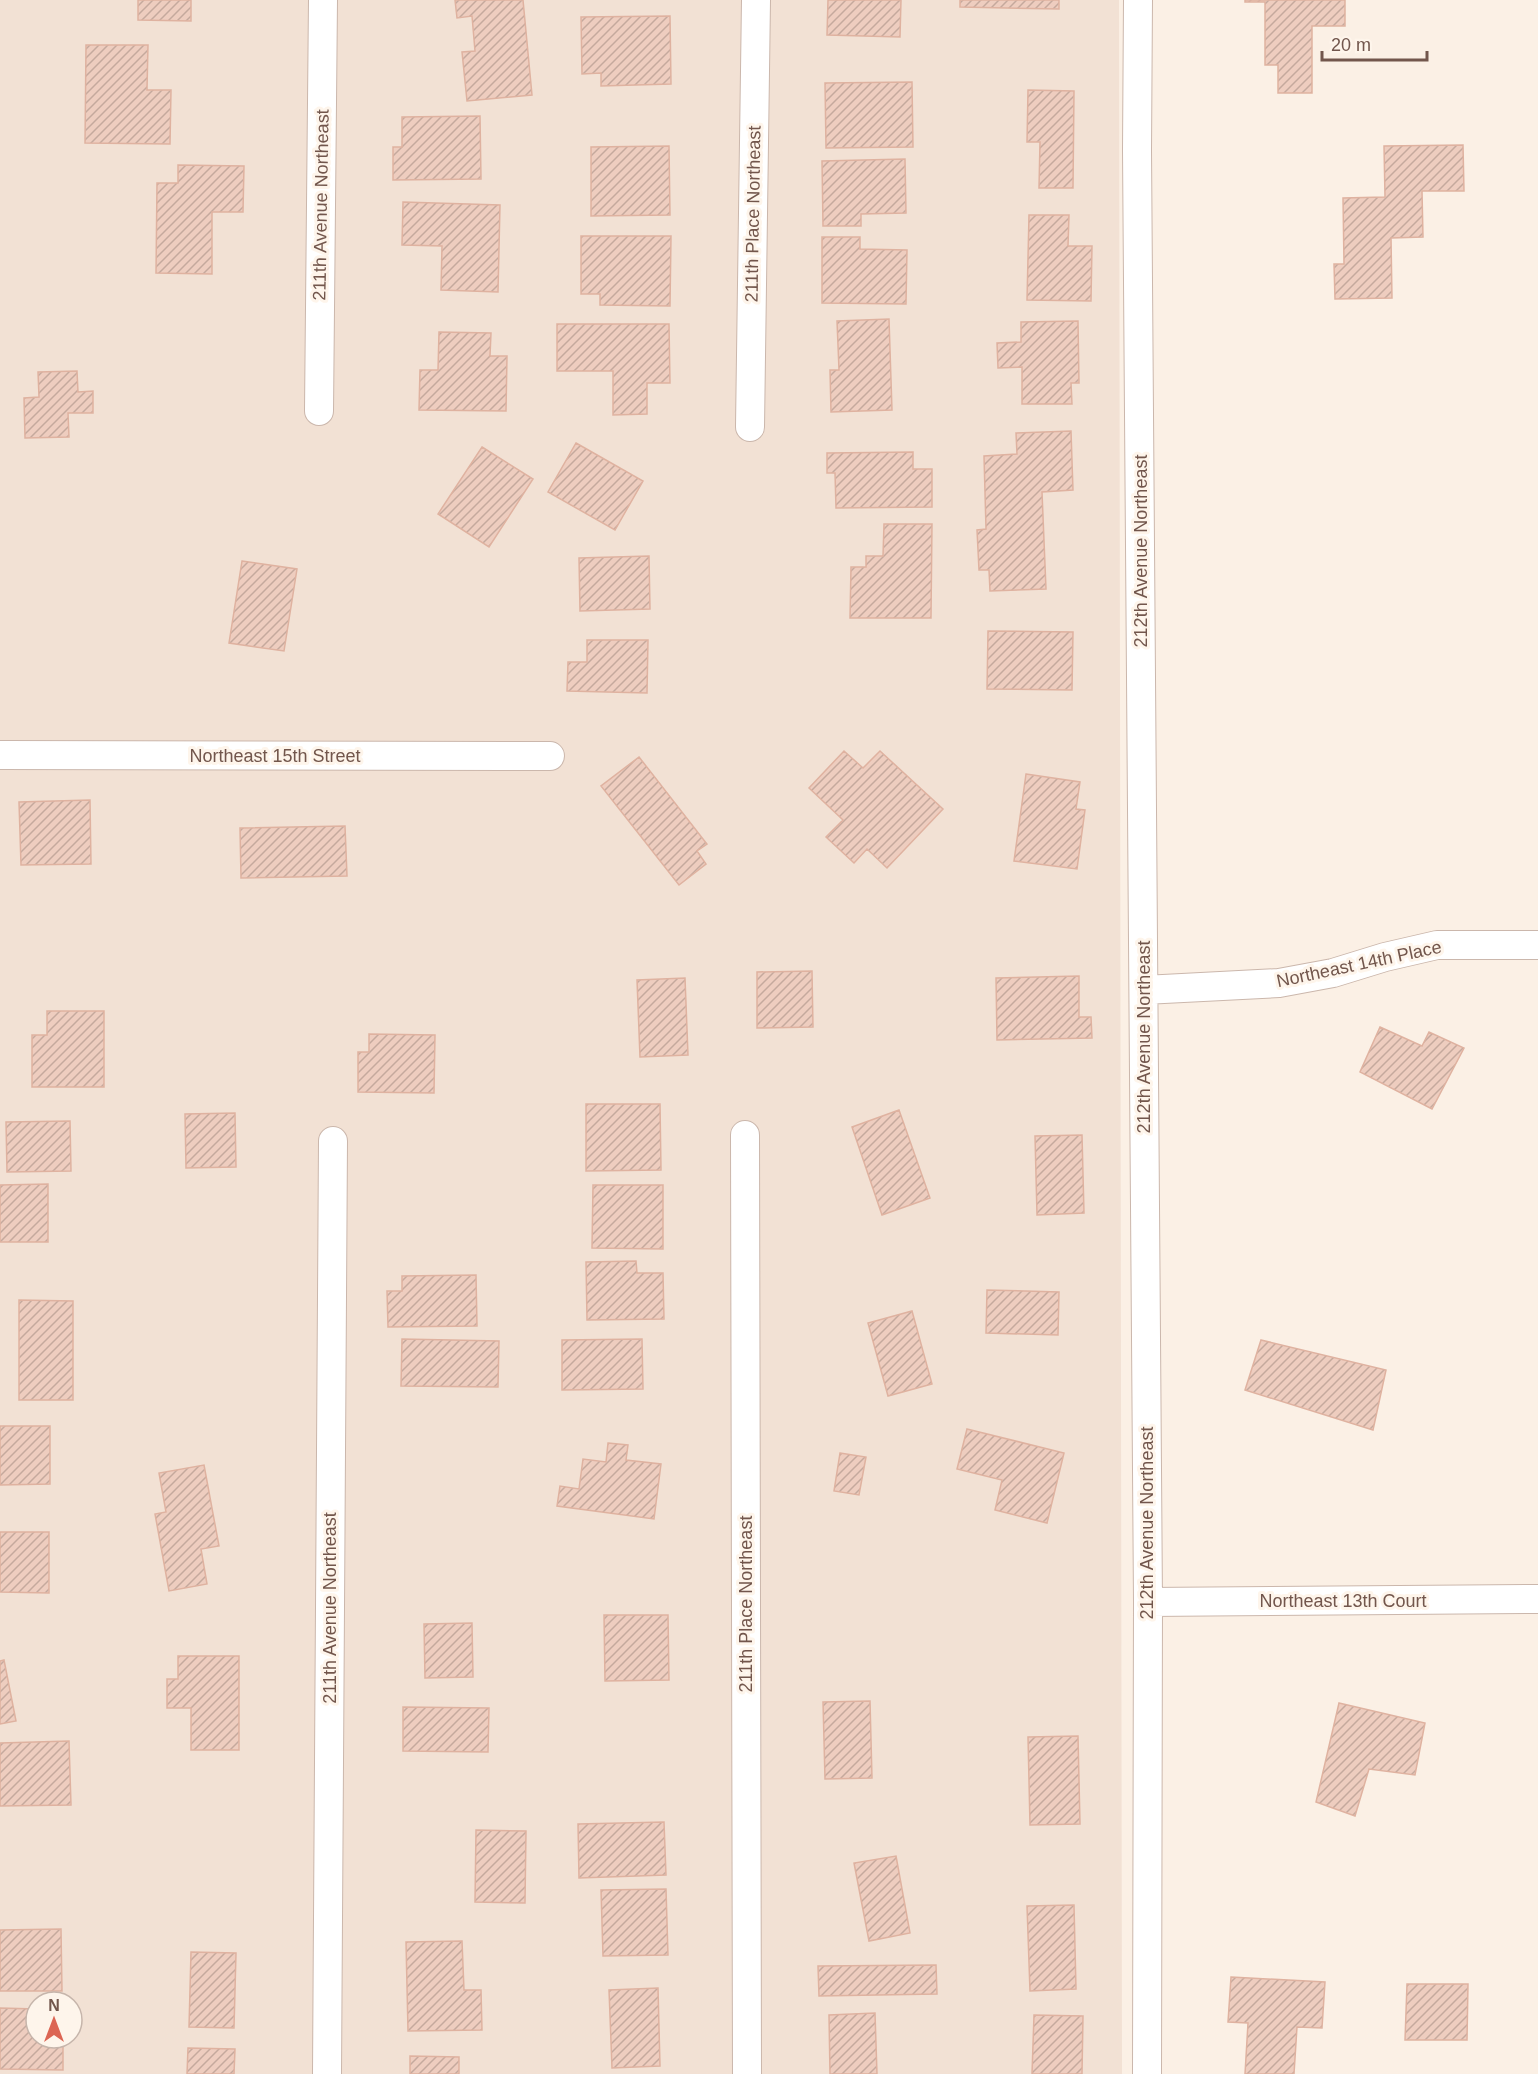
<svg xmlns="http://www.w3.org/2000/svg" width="1538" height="2074" viewBox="0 0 1538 2074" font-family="Arial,sans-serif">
  <defs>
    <pattern id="building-hatch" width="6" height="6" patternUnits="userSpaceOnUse" patternTransform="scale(1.5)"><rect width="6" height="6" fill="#eecdbf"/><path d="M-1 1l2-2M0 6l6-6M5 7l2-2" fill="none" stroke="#c5a99d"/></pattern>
  </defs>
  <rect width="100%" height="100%" fill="#fbf0e5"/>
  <!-- residential -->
  <path fill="#f2e1d4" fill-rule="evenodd" d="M0,0H1119L1122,2074H0ZM36,2002H72V2038H36Z"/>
  <!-- building -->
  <path fill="url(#building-hatch)" stroke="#dfb2a0" stroke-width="1.5" d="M138,0H191V21L138,20Z
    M455,0H523L532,95L467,101L462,52L475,51L472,16L457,18Z
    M828,0H901L900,37L827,35Z
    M960,0H1059V9L960,7Z
    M1245,0H1345V26H1312V93H1278V65H1265V2H1245Z
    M670,16L671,84L601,86V73L582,74L581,17Z
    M86,45H148L147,90H171L170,144L85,143Z
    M912,82L913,147L826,148L825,83Z
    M1028,90L1074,91L1073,188H1039L1040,142H1027Z
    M480,116L481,179L393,180V147H402V117Z
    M1463,145L1464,191H1422L1423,237L1391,238L1392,298L1335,299L1334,264H1344L1343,198L1385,197L1384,146Z
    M669,146L670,215L591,216V147Z
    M905,159L906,213L861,214V226H823L822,161Z
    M178,165L244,166L243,212H212V274L156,273L157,183H178Z
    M403,202L500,205L498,292L441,290L442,246L402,245Z
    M1029,215H1069L1068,246H1092L1091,301L1027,300Z
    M581,236H671L670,306L600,305V294H581Z
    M822,237H860V249L907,250L906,304L822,303Z
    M889,319L892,410L831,412L830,370H839L837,321Z
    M1078,321L1079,383H1071L1072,404H1022V367L998,368L997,343L1021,342V322Z
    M557,324H669L670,383H647V414L613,415V371H557Z
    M439,332L491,333L490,356H507L506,411L419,410L420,370H438Z
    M77,371L78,392L93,391V413H68L69,437L25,438L24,398L39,397L38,372Z
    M1071,431L1073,490L1042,492L1046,589L990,591L989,570H979L977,530L986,529L984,456L1017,454L1016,433Z
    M576,443L643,481L615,530L548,492Z
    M482,447L533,479L489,547L438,514Z
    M913,452V469H932V507L836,508L835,473H827V453Z
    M884,524H932L931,618H850L851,567H866V556H883Z
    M649,556L650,609L580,611L579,558Z
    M242,561L297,569L284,651L229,643Z
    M988,631L1073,632L1072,690L987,689Z
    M587,640H648L647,693L567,691L568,662H587Z
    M844,751L863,768L880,751L943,809L887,868L867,849L854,863L826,837L843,820L809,788Z
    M639,757L707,844L697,851L706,864L679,885L601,786Z
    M1026,774L1080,782L1076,809L1085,810L1077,869L1014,861Z
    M90,800L91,864L21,865L19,802Z
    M345,826L347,876L241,878L240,828Z
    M812,971L813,1027L757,1028V972Z
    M1079,976V1017H1091L1092,1038L997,1040L996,978Z
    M685,978L688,1055L640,1057L637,980Z
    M47,1011H104V1087H32V1035H47Z
    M1380,1027L1422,1046L1429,1032L1464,1048L1432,1109L1360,1072Z
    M369,1034L435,1035L434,1093L358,1092V1052H369Z
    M586,1104H660L661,1170L586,1171Z
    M899,1110L930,1198L882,1215L852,1127Z
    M235,1113L236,1167L186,1168L185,1114Z
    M70,1121L71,1171L7,1172L6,1122Z
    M1082,1135L1084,1213L1037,1215L1035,1136Z
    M48,1184V1242H0V1185Z
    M593,1185H663V1249L592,1248Z
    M636,1261L637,1273H663L664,1319L587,1320L586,1262Z
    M476,1275L477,1326L388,1327L387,1291H402V1276Z
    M987,1290L1059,1292L1058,1335L986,1333Z
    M19,1300L73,1301V1400H19Z
    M912,1311L932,1384L888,1396L868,1323Z
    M402,1339L499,1341L498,1387L401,1386Z
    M642,1339L643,1389L562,1390V1340Z
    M1261,1340L1386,1370L1373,1430L1245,1390Z
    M0,1426H50V1484L0,1485Z
    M967,1429L1064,1453L1047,1523L995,1510L1002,1480L957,1469Z
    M608,1443L628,1445L626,1460L661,1464L654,1519L557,1506L560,1486L579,1489L583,1459L606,1462Z
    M840,1453L866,1457L859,1495L834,1491Z
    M204,1465L219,1546L201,1549L207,1584L169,1591L155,1514L166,1512L159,1473Z
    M0,1532H49V1593L0,1592Z
    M604,1615H668L669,1680L605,1681Z
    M472,1623L473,1677L425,1678L424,1624Z
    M178,1656H239V1750H191V1708H167V1679H178Z
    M4,1660L16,1721L0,1724V1661Z
    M870,1701L872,1778L825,1779L823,1702Z
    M1339,1703L1425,1723L1415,1775L1369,1769L1355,1816L1316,1802Z
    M403,1707L489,1708L488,1752L403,1751Z
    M1078,1736L1080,1824L1030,1825L1028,1737Z
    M69,1741L71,1805L0,1806V1743Z
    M664,1822L666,1875L579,1878L578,1824Z
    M476,1830L526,1831L525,1903L475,1902Z
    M896,1856L910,1933L869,1941L854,1863Z
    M666,1889L668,1955L603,1956L601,1890Z
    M1074,1905L1076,1989L1030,1991L1027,1906Z
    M61,1929L62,1991H0V1930Z
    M462,1941L464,1990H481L482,2030L408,2031L406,1942Z
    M191,1952L236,1953L234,2028L189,2027Z
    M936,1965L937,1994L819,1996L818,1966Z
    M1231,1977L1325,1982L1322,2028L1297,2027L1294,2074H1245L1248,2023L1228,2022Z
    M1407,1984H1468L1467,2040H1405Z
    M658,1988L660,2066L612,2068L609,1990Z
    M0,2008L36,2009V2038H63V2070L0,2069Z
    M875,2013L877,2074H830L829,2015Z
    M1034,2015L1083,2016L1082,2074H1032Z
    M188,2048L235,2049L234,2074H187Z
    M410,2056L459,2057V2074H410Z"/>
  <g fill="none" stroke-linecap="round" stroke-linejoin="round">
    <defs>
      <path id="minor" d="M1138,0L1137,150L1148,1602L1147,2074
        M319,411L323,0
        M750,427L756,0
        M0,755L550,756
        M1144,990L1279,983L1333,973L1385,957L1437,945H1538
        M745,1135L747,2074
        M1148,1602L1538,1599
        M327,2074L333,1141"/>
    </defs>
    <!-- minor casing -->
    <use href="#minor" stroke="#cbb7ac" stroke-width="30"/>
    <!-- minor -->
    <use href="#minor" stroke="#fff" stroke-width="28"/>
  </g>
  <g text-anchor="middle" stroke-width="6" stroke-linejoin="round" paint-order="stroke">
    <!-- street labels -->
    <g font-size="18" fill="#72564c" stroke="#fef5eb">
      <text transform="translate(321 205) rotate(-89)" y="6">211th Avenue Northeast</text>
      <text transform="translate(753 214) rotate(-89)" y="6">211th Place Northeast</text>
      <text transform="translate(1141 551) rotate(-90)" y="6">212th Avenue Northeast</text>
      <text x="275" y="762">Northeast 15th Street</text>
      <text transform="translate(1359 964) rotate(-12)" y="6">Northeast 14th Place</text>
      <text transform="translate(1144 1037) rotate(-90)" y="6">212th Avenue Northeast</text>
      <text transform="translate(1147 1523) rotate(-90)" y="6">212th Avenue Northeast</text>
      <text x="1343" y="1607">Northeast 13th Court</text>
      <text transform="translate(746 1604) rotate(-90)" y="6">211th Place Northeast</text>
      <text transform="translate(330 1608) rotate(-90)" y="6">211th Avenue Northeast</text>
    </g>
  </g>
  <!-- north arrow -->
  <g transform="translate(54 2020)"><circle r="28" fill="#fef5eb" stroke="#c6b5ab" stroke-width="1.5"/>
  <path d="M0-4.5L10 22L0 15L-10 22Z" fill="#dc6553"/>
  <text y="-9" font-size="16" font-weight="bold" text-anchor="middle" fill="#72564c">N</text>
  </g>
  <!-- scale -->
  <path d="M1322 51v9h105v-9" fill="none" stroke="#72564c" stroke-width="3"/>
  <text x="1331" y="51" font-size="18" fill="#72564c" stroke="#fef5eb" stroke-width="4.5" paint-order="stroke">20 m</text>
</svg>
